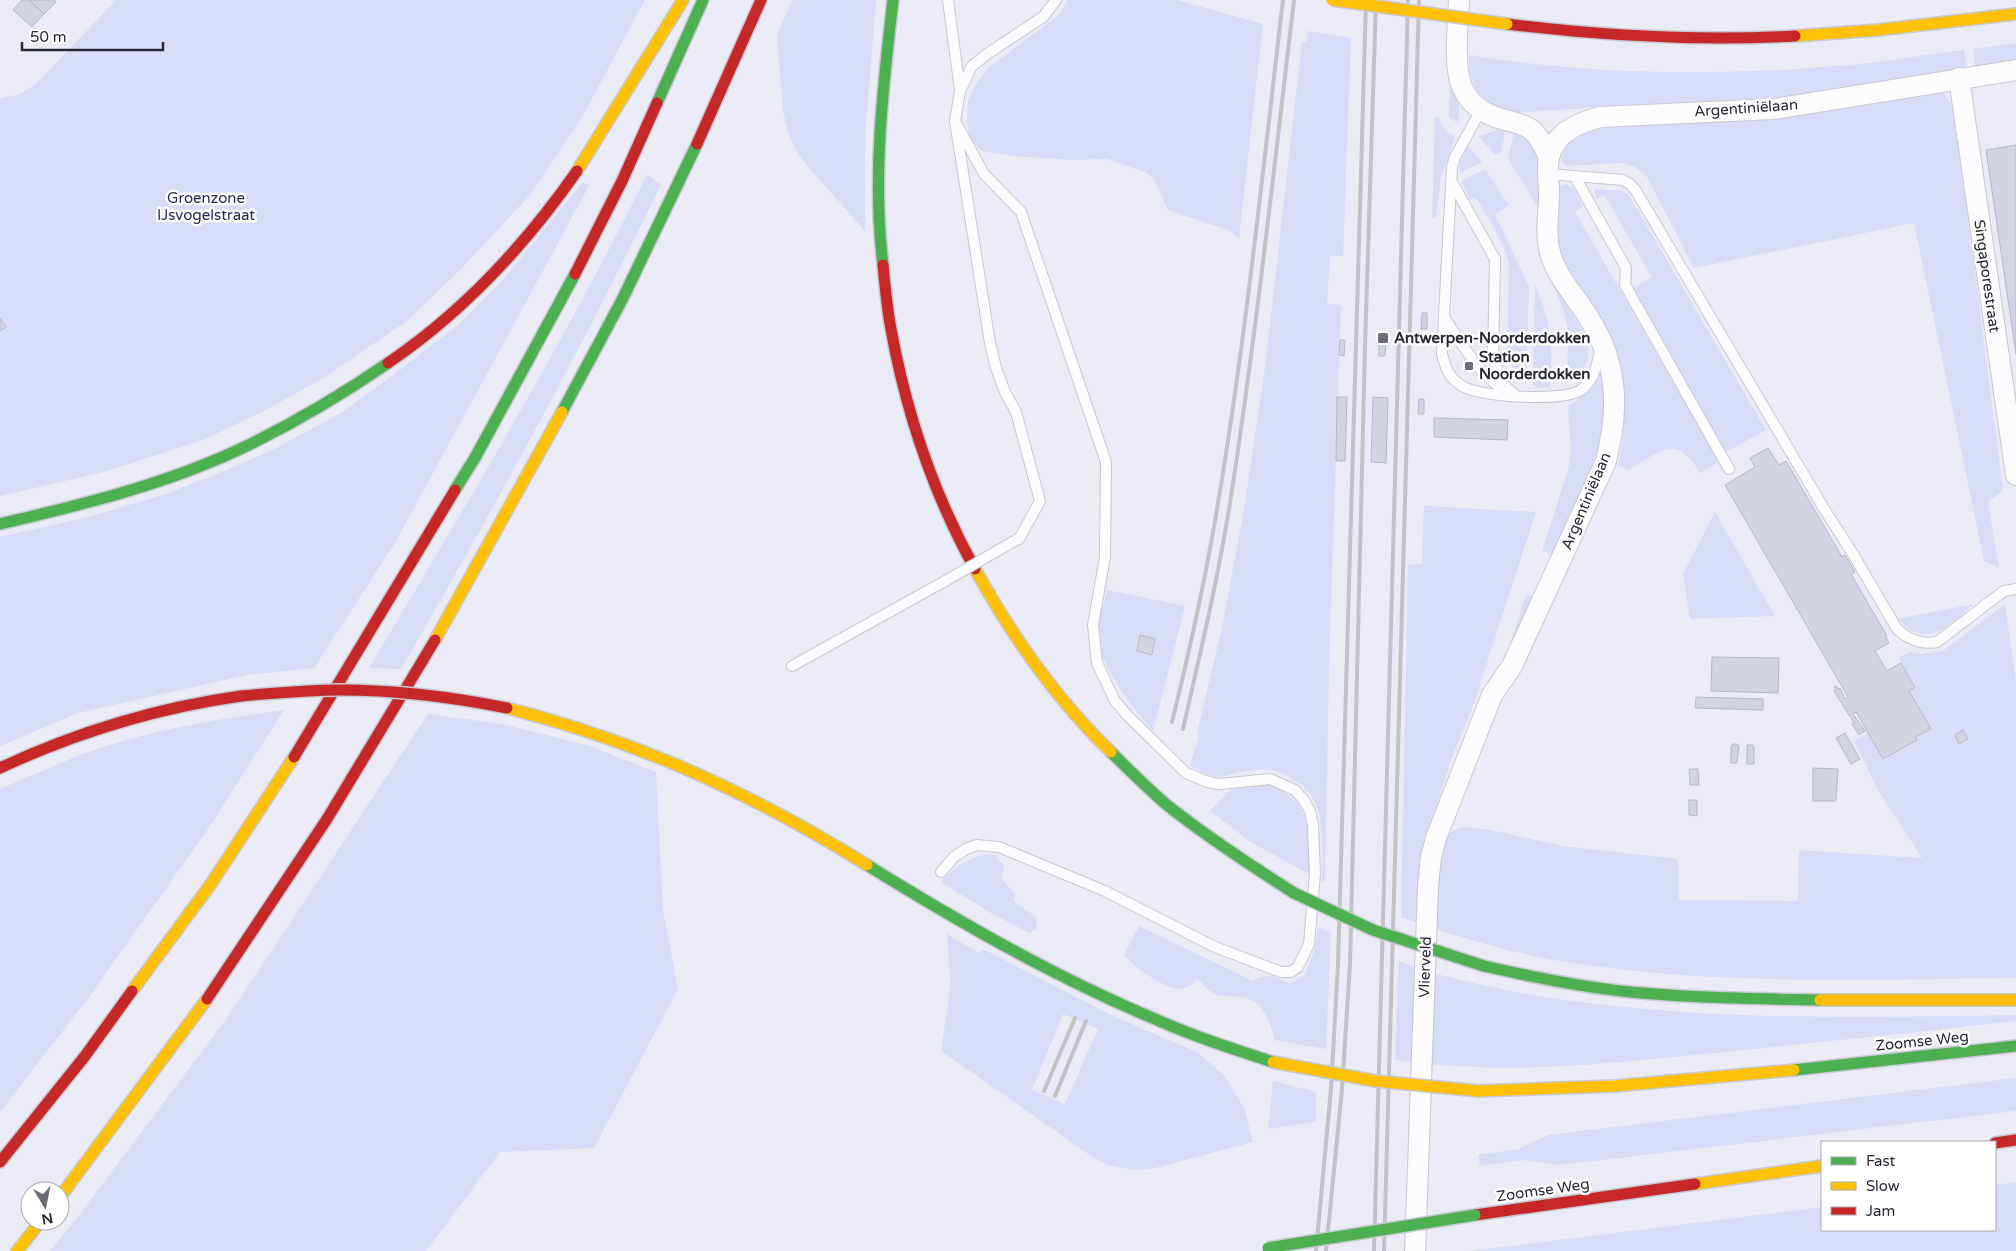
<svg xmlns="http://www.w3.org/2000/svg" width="2016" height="1251" viewBox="0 0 2016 1251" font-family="'Varela Round',sans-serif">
  <rect width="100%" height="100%" fill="#eaebf5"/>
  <!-- green -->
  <path fill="#d9dcf6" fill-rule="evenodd" d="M116,0H645L581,119L531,194L459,271L407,321L325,377L266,410L203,440L104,472L0,496V99L20,94L36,84Z
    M792,0H876L865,137V231L810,169L797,152L788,132L783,111L777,36Z
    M1067,0H1177L1263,24L1239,238L1228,230L1168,210L1153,178L1145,172L1107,159L1071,160L1012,156L982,151L970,139L967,120L968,102L975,85L987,69L1060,14Z
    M1308,31L1351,38L1343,256H1330L1327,304L1341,305L1329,664L1325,883L1322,881C1322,858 1326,820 1313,799C1309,791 1301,785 1294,780C1281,770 1267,768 1251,770C1220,774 1223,785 1190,766L1199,734L1197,733L1222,628L1244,509L1265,368L1302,42H1306Z
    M2016,43V61L1975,67L1973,49Z
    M1964,50L1967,69L1911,76L1789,97L1624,105L1516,113L1493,106L1484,99L1477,91L1469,74V55C1589,75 1714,76 1836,66C1879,63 1921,55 1964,50Z
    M1450,73L1459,104V124L1449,117V112Z
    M1939,91L1945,95L1954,110L2003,490L1988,503L1999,568L1984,561L1914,223L1694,268L1647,177L1635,167L1621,163L1566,166L1561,161C1563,144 1576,134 1591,127Z
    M1435,117H1438L1445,130L1455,137L1441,178L1436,218H1432Z
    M1498,130L1505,131L1501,153L1495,155L1478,136Z
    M1514,133C1548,149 1539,178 1540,210L1508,159Z
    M1468,146L1482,162L1460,173V162Z
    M1485,169L1509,205L1495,214L1529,287L1526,383L1514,370L1507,354L1509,269C1509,249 1486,214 1475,197L1470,200L1461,181Z
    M647,175L661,184C582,349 493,510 401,669L369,668C466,506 563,344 647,175Z
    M583,182L589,186L395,543L314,668L247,675L78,713L0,746V537L88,517L163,495L222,472L276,448L341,413L400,370L460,323L502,281Z
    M1566,184L1573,188L1583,207L1575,212L1719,462L1700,473C1677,432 1659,452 1628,470L1618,466L1622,447L1624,412L1563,264L1556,239L1558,187Z
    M1594,189L1623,191L1629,195L1766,430L1726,452L1632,289L1652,277L1604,195L1596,199Z
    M1552,280L1587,338C1592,356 1585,377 1566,383L1569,335L1564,312Z
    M1535,285C1551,321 1553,347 1550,387L1538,388L1533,385Z
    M1601,372C1616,438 1579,496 1552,554L1542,551L1569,467L1571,448L1568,406C1584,398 1593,388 1601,372Z
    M1424,506L1536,512L1471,712L1452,757L1429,829L1418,923L1401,917L1408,565L1422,564Z
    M1715,512L1775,616L1690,619L1683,574Z
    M1107,590L1185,606L1153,731C1133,708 1094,661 1098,628C1099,616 1104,603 1107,590Z
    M1526,594L1535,598L1503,667Z
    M1974,604C1957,618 1933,646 1909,629C1904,626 1902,621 1898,619Z
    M2005,604L2016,683V978C1860,980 1702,986 1548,959C1509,952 1472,940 1435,929V891L1442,841L1453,830L1463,827L1486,829L1563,846L1678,859L1679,900L1798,901L1799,850L1922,858L1878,790L1854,741L1868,733L1884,759L1916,740L1915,737L1930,729L1909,691L1915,687L1899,657L1910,652L1921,654L1943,651Z
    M284,710L208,829L89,997L0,1112V789C27,778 53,766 80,755C146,731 215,719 284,710Z
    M428,714L502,724L587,745L656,772L663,910L678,989L594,1148L500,1152L426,1251H50L70,1227L229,1015Z
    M1266,784C1312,797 1311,834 1309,874L1249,841L1210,811L1231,789Z
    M986,854L995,855L1004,866L1002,879L1015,894L1014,901L1036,917L1037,929L1029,933L989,912L941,882C955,866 966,860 986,854Z
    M1139,926L1253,981C1266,972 1277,977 1290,984L1305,975L1315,948L1318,927L1331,933L1326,1049L1274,1040C1271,1022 1262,998 1240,997C1232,996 1225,997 1217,995C1209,992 1204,985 1198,979C1195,982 1189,987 1185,988C1168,993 1135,967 1124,955Z
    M947,934L979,953L983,949L1113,1016L1197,1052L1224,1075L1244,1108L1253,1142L1155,1168L1135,1170L1107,1165L1094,1158L941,1051L948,1006L950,980ZM1063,1014L1098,1029L1065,1104L1032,1090Z
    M1399,961L1416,968L1414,1063L1395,1060Z
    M1433,973C1621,1024 1823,1018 2016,1015V1021C1906,1033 1796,1045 1686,1056C1601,1064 1515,1073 1430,1064Z
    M2016,1078V1111L1559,1165L1523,1160L1480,1166L1478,1155L1518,1149L1548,1135Z
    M1273,1081L1316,1092V1122L1268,1129Z
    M2016,1182V1251H1470L1822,1207V1230H1995V1185Z"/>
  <!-- building -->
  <path fill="#d2d3e0" stroke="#b7b8c2" d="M22,0H29L44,14L32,27L13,10Z
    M29,0H54L56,2L44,14Z
    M2016,145V354L1986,150Z
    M1422,313H1427V329H1421Z
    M0,318L6,327L0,331Z
    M1340,340H1345L1344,356L1339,355Z
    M1379,341H1386L1385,356H1379Z
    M1337,397H1347L1345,461H1336Z
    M1373,397L1388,398L1386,463L1371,462Z
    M1419,399H1424V414H1418Z
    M1434,418L1508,420L1507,440L1434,437Z
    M1768,448L1779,465L1786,461L1842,557L1845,555L1855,572L1851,574L1887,636L1886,637L1889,643L1875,651L1887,671L1901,663L1915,687L1909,691L1931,729L1915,737L1917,740L1883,759L1856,712L1853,714L1865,731L1859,735L1852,724L1854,723L1834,691L1836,690L1834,687L1836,686L1838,689L1840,688L1845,699L1848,697L1725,485L1755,467L1750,458Z
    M1140,635L1155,639L1152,655L1137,651Z
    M1712,657L1779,658L1778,693L1711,691Z
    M1696,697L1763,699V710L1695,708Z
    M1963,730L1968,739L1959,744L1955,735Z
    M1845,733L1860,759L1851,764L1836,738Z
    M1733,744H1737L1739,746L1737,763H1731V747Z
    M1747,745H1753L1754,747V764H1747Z
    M1813,768L1838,769L1836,801H1813Z
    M1689,769H1698L1699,785H1690Z
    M1689,800H1697V816L1689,815Z"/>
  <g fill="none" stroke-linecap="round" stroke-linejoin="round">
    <defs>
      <path id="lane" d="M948,0L960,90
        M1481,110L1455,157L1452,167L1442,353C1445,368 1450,380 1464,387C1482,397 1564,402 1581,390C1593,381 1598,364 1600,349
        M1549,174L1623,180L1630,184L1636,191L1826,512L1853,554L1897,629C1909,640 1921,645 1937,642L2004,591L2016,589
        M1575,177L1626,268L1625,285L1729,469
        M1452,182L1495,259L1493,358L1503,384L1515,395
        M1444,317C1462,343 1479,377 1508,392
        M1016,540L1019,539L1040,501L1016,412L1005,392L996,368L990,343L955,121L960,91L972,66L987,54L1043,17L1056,0
        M792,666L947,580
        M941,872L954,857L966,849L977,845L999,847L1105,891L1215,947L1281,972H1291L1298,967L1309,944L1315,874L1313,825L1310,811L1303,799L1295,790L1270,779L1219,784L1208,782L1186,773L1128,716L1115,701L1097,663L1093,625L1105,557L1106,462L1021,212L984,174L955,121"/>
      <path id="street" d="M1459,0C1458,25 1454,58 1460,81C1466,103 1485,115 1505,120C1514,122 1523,124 1530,129C1540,136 1545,147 1549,158
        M1959,78L2016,475
        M1415,1251L1428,886L1431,857L1436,838L1492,695L1512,666L1606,461C1614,428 1618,396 1609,363C1605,346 1596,329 1587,315C1575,296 1558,278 1551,256C1545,237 1548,219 1549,200C1550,186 1546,171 1549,158C1554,133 1578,123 1600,117L1774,109L2016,70"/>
      <path id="fast" d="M657,103L703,0
        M883,265C872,177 883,87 893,0
        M562,412L623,298L697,144
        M455,490L476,456L575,274
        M0,524C81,505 163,485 238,450C291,425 340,396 388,363
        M1111,752C1129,770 1147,788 1167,805C1207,837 1250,865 1294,893
        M867,865C959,922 1055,977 1155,1019C1193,1036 1233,1049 1273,1062
        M1484,966C1532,977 1581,987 1630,992C1693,998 1757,999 1820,1000
        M1794,1070L2016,1046"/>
      <path id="slow" d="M1795,36L1878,30L2016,14
        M577,171L683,0
        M975,569C1012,636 1056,699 1111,752
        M435,640L562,412
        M507,708C640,742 751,793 867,865
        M132,991L211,884L294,757
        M1820,1000H2016
        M1479,1091L1614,1086L1794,1070
        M1695,1184L1822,1166
        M60,1197L207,999
        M17,1251L41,1221"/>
      <path id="jam" d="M1507,24C1603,36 1699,41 1795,36
        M697,144L761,0
        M883,265C885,286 887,308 891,329C906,412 934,495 975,569
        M575,274L622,181L657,103
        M388,363C463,312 526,244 577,171
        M294,757L455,490
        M0,768C77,732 156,708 241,696
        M207,999L327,819L435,640
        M1995,1143L2016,1140
        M0,1162L85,1056L132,991
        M1475,1215L1695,1184"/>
    </defs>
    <!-- lane casing -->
    <use href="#lane" stroke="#c7c8d2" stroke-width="12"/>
    <!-- street casing -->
    <use href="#street" stroke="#c7c8d2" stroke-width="22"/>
    <!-- fast casing -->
    <use href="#fast" stroke="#c7c8d2" stroke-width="14"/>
    <!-- slow casing -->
    <use href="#slow" stroke="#c7c8d2" stroke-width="14"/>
    <!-- jam casing -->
    <use href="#jam" stroke="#c7c8d2" stroke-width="14"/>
    <!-- lane -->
    <use href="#lane" stroke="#fcfcfe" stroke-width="10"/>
    <!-- street -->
    <use href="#street" stroke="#fcfcfe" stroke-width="20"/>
    <!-- fast -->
    <use href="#fast" stroke="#4caf50" stroke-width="11"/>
    <!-- slow -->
    <use href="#slow" stroke="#ffc107" stroke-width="11"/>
    <!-- jam -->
    <use href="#jam" stroke="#c62828" stroke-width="11"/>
    <!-- rail -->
    <path stroke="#c2c2c5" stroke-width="4" d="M1172,722C1190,649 1206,577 1218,503C1246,337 1263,168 1283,0
      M1183,729C1200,654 1218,579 1230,503C1256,336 1274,168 1294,0
      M1044,1091L1075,1018
      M1055,1096L1086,1021
      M1316,1251L1331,1089L1338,964L1366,0
      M1326,1251L1342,1089L1350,964L1365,346L1376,0
      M1374,1251L1408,0
      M1384,1251L1419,0"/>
    <defs>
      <path id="lane-bridge" d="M947,580L1016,540"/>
      <path id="fast-bridge" d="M1294,893L1373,930L1484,966
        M1268,1248L1475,1215"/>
      <path id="slow-bridge" d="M1332,0L1507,24
        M1273,1062L1376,1081L1479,1091"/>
      <path id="jam-bridge" d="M241,696C274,693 307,690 340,690C396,690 452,697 507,708"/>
    </defs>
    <!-- lane-bridge casing -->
    <use href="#lane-bridge" stroke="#c7c8d2" stroke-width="12" stroke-linecap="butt"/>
    <!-- fast-bridge casing -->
    <use href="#fast-bridge" stroke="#c7c8d2" stroke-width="14" stroke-linecap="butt"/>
    <!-- slow-bridge casing -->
    <use href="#slow-bridge" stroke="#c7c8d2" stroke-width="14" stroke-linecap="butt"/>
    <!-- jam-bridge casing -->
    <use href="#jam-bridge" stroke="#c7c8d2" stroke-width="14" stroke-linecap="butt"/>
    <!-- lane-bridge -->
    <use href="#lane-bridge" stroke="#fcfcfe" stroke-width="10"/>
    <!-- fast-bridge -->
    <use href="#fast-bridge" stroke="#4caf50" stroke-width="11"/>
    <!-- slow-bridge -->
    <use href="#slow-bridge" stroke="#ffc107" stroke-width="11"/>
    <!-- jam-bridge -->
    <use href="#jam-bridge" stroke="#c62828" stroke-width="11"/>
  </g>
  <!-- markers -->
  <g fill="#6b6c78" stroke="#fff" stroke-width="2">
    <rect x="1377" y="332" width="12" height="12" rx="2.5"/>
    <rect x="1464" y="361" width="10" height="10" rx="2.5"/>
  </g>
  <g text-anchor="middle" stroke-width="5" stroke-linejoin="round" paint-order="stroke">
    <!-- street labels -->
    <g font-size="15" fill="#272834" stroke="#fff">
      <text transform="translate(1746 108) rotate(-4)" y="5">Argentiniëlaan</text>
      <text transform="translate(1987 276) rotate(82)" y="5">Singaporestraat</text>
      <text transform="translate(1586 501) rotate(-67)" y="5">Argentiniëlaan</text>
      <text transform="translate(1425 967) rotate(-88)" y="5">Vlierveld</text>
      <text transform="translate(1922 1041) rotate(-6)" y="5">Zoomse Weg</text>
      <text transform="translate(1543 1190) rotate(-8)" y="5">Zoomse Weg</text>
    </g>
    <!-- park labels -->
    <g font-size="15" fill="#28275a" stroke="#fff">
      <text x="206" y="203">Groenzone<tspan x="206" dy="17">IJsvogelstraat</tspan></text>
    </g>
    <!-- poi labels -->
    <g font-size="15" font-weight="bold" fill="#272834" stroke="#fff" text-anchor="start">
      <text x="1394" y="343">Antwerpen-Noorderdokken</text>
      <text x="1479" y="362">Station<tspan x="1479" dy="17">Noorderdokken</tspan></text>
    </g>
  </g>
  <!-- legend -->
  <rect x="1821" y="1141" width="175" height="90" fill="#ffffff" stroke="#a9a9ae"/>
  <rect x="1831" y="1157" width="25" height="8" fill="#4caf50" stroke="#a9a9ae"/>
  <text x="1866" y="1166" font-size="15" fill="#272834">Fast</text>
  <rect x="1831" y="1182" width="25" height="8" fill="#ffc107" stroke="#a9a9ae"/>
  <text x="1866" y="1191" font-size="15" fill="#272834">Slow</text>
  <rect x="1831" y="1207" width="25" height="8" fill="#c62828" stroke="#a9a9ae"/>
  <text x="1866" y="1216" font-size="15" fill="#272834">Jam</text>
  <!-- north arrow -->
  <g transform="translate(45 1206) rotate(170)"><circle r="24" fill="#ffffff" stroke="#a9a9ae"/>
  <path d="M0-4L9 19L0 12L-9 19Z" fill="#6b6c78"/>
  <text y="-8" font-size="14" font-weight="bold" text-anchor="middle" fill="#272834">N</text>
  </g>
  <!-- scale -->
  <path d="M22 42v8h141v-8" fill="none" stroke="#272834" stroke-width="2.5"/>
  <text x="30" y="42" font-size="15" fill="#272834" stroke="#ffffff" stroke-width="4" paint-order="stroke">50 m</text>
</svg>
